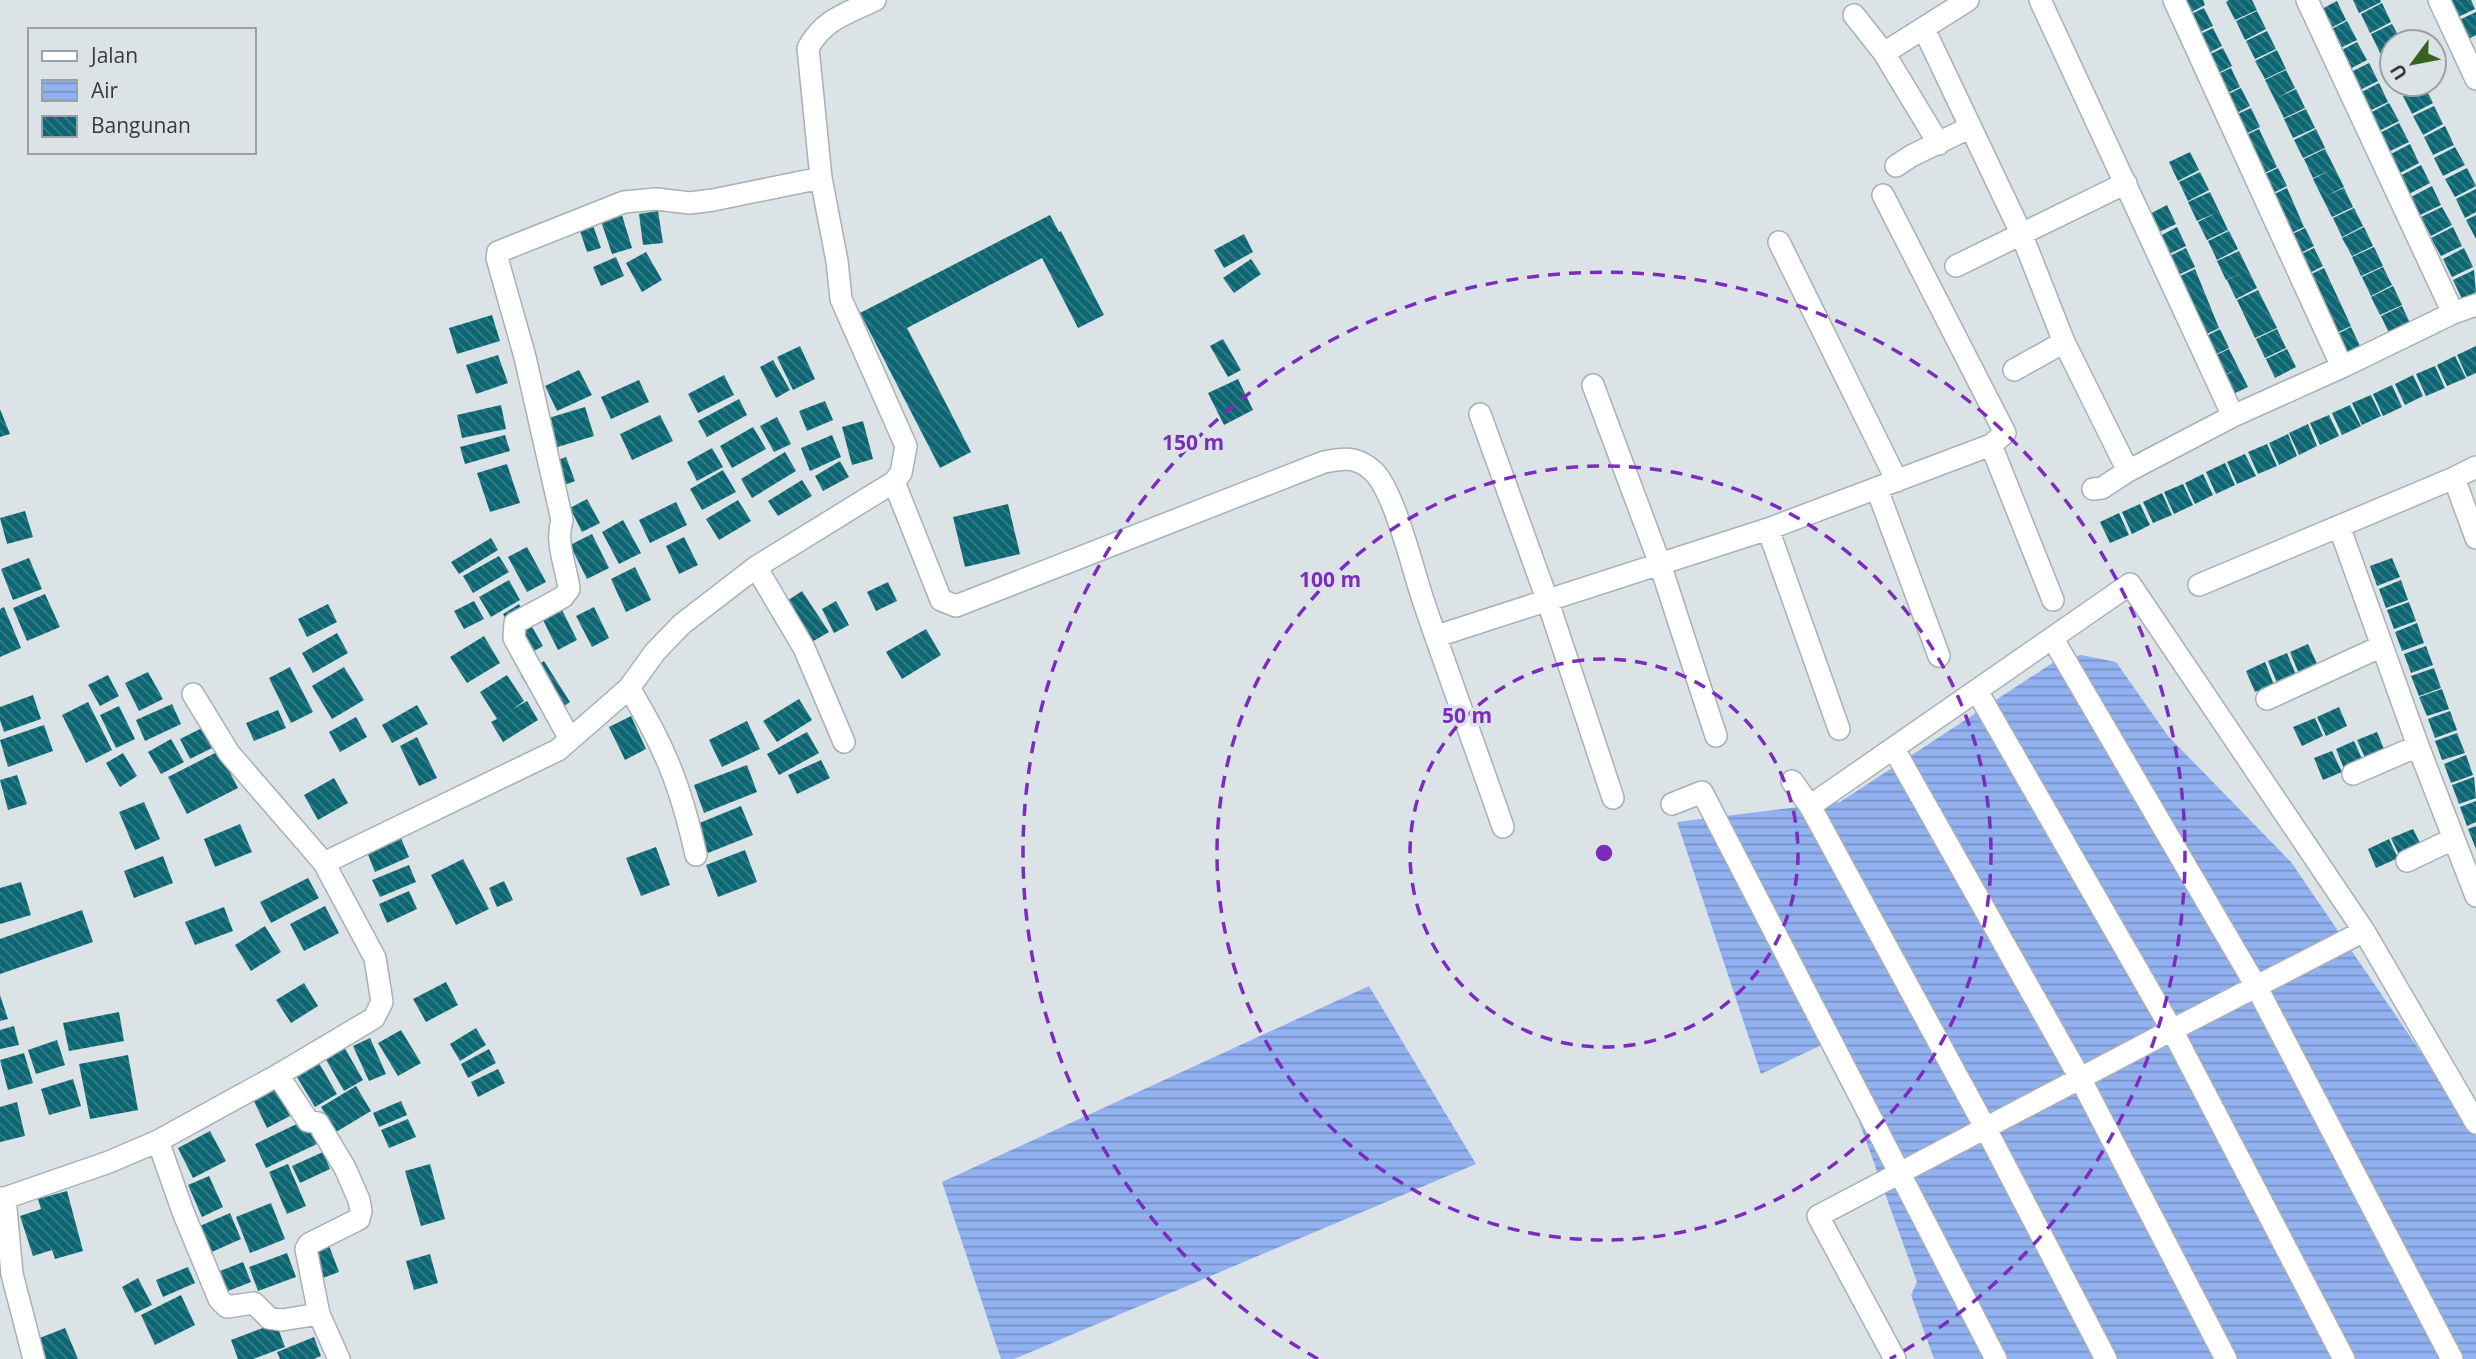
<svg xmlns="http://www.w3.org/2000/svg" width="2476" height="1359" viewBox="0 0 2476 1359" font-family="'Open Sans',sans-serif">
  <defs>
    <pattern id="water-rules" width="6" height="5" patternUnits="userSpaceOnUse" patternTransform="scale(1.75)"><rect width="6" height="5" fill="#92b1f0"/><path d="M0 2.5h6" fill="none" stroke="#7891c4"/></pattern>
    <pattern id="building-back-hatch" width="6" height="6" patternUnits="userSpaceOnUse" patternTransform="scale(1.75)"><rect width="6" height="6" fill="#0d6773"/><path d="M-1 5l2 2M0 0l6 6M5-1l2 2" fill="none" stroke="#3a7e88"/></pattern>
  </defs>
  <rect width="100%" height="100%" fill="#dbe3e7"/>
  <!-- water -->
  <path fill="url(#water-rules)" d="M2081,655L2116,662L2168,736L2291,862L2476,1133V1359H1934L1911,1295L1917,1282L1830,1041L1761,1074L1677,822L1840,802L2054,662Z
    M1369,986L1476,1164L1014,1359H1001L942,1182Z"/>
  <!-- building -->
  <path fill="url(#building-back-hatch)" d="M2176,0H2203L2205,5L2184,16Z
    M2229,0H2252L2257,10L2235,20L2226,2Z
    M2353,0H2380L2381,2L2359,13Z
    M2447,0H2471L2475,9L2454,19Z
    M2337,1L2346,20L2325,31L2316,12Z
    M2382,3L2391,22L2370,33L2361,14Z
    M2204,8L2213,26L2191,36L2182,18Z
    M2257,11L2266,29L2245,40L2236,21Z
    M2476,12V35L2465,41L2455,22Z
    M2347,21L2357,40L2336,50L2326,32Z
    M2392,24L2402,42H2392V47L2380,53L2371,34Z
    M2213,28L2222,46L2201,57L2192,38Z
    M2267,31L2276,49L2255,59L2246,41Z
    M2357,42L2367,60L2346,71L2336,53Z
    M2223,48L2232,66L2210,77L2202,58Z
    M2277,50L2286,69L2265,79L2255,61Z
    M2392,50V76L2382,56Z
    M2369,63L2378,81L2356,92L2347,74Z
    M2231,68L2240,87L2219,97L2210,78Z
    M2286,70L2295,88L2277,98L2296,89L2305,108L2284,118L2265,80Z
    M2379,83L2388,102L2367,112L2358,94Z
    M2396,84H2422L2401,94Z
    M2424,85L2433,103L2412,114L2403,96Z
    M2241,88L2250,106L2229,117L2220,98Z
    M2389,103L2399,121L2377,132L2368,114Z
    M2434,106L2443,124L2423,135L2413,116Z
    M2251,108L2260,127L2239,137L2229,118Z
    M2306,109L2315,128L2293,138L2284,119Z
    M2399,123L2409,142L2388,152L2378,134Z
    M2445,126L2454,145L2433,155L2424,137Z
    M2259,129L2277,167L2256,177L2238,139Z
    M2316,129L2325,148L2303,158L2294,140Z
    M2410,144L2419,163L2398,174L2389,155Z
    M2455,147L2465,165L2443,176L2434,158Z
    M2325,149L2344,187L2326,196L2344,188L2353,207L2332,217L2313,179L2331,170L2313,178L2304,159Z
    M2190,152L2199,170L2178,181L2169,162Z
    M2421,165L2430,183L2409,194L2400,176Z
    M2278,168L2287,186L2265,197L2257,178Z
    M2467,168L2476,186L2455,197L2445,179Z
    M2200,172L2209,190L2188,201L2179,182Z
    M2432,186L2441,205L2420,215L2411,197Z
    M2287,188L2304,227L2283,237L2266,198Z
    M2476,189V212L2465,218L2456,199Z
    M2210,192L2228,230L2207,240L2198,222L2216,213L2197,221L2188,202Z
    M2167,205L2176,224L2155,234L2146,216Z
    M2442,207L2452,225L2431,236L2421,217Z
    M2354,208L2363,226L2342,237L2333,218Z
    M658,211L663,243L643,245L639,214Z
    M621,212L632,248L612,254L600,218Z
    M1050,215L1059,232L1061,231L1104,315L1078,328L1042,258L907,328L971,452L940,468L860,313Z
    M2476,215V239L2466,220Z
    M590,217L601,248L587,252L577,222Z
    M2177,227L2186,246L2165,256L2156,238Z
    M2364,227L2373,246L2352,256L2342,238Z
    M2453,227L2462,246L2441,256L2431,238Z
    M2305,228L2314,246L2293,257L2284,238Z
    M2229,231L2238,249L2217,260L2208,241Z
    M1244,234L1253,252L1224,268L1214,250Z
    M2374,247L2383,266L2361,276L2352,257Z
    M2186,248L2195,267L2174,277L2164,259Z
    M2314,248L2323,266L2302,277L2293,258Z
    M2464,248L2473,267L2452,277L2443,259Z
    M2239,251L2257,288L2236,299L2227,280L2244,272L2226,280L2217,261Z
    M646,252L662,280L642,292L626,263Z
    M616,257L624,276L601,286L593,267Z
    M1251,259L1261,274L1234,293L1223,278Z
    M2383,267L2392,285L2371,296L2362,277Z
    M2324,268L2351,326L2330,336L2303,278Z
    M2195,269L2219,328L2198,338L2174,279Z
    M2474,270L2476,292L2462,299L2453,280Z
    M2393,286L2402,305L2380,315L2371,297Z
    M2258,290L2277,328L2255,338L2237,300Z
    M2402,306L2411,325L2390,335L2381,316Z
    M492,315L500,341L457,354L449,328Z
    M2351,327L2360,346L2339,356L2330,338Z
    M2220,329L2229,348L2208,358L2199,340Z
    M2277,329L2286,348L2265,358L2256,339Z
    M1223,339L1241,370L1228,377L1210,346Z
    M800,346L815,379L793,390L777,357Z
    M2476,346V373L2467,377L2457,355Z
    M2229,349L2248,387L2227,397L2218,379L2236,370L2217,378L2208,359Z
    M2287,349L2296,367L2275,378L2266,359Z
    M498,355L508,383L476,394L466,365Z
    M2455,356L2466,378L2447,386L2437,365Z
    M773,360L790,390L776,398L760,367Z
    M2435,366L2445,388L2426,396L2416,374Z
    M579,370L592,395L557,411L545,386Z
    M724,375L734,395L698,413L688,394Z
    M2413,375L2423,396L2405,405L2395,384Z
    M1238,379L1253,410L1224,425L1208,393Z
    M639,380L649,402L611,419L601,397Z
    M2392,385L2402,407L2383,416L2373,394Z
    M2371,395L2381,416L2362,425L2352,403Z
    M739,399L747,415L707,437L698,421Z
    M825,401L833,420L807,431L799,411Z
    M501,405L506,429L462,438L457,415Z
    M2350,405L2361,426L2342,435L2332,413Z
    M585,407L594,436L551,449L542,420Z
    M0,409L10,434L0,437Z
    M660,415L673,441L632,460L620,434Z
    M2329,415L2339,436L2320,445L2310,423Z
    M777,417L791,444L774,452L760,426Z
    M863,421L873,459L852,465L842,427Z
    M2308,424L2317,446L2299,455L2289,433Z
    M753,427L766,449L732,468L720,446Z
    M2288,434L2297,456L2279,465L2269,443Z
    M505,435L510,451L465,464L460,447Z
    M832,435L841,457L810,471L801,448Z
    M2267,444L2277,466L2258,474L2248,452Z
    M712,448L723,467L697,481L687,462Z
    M785,452L796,471L752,498L741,479Z
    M2245,454L2256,476L2237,484L2227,462Z
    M566,457L575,481L549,491L540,466Z
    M840,461L849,477L823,491L815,476Z
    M2225,463L2235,485L2216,494L2206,472Z
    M507,464L520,503L490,512L477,473Z
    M723,470L736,492L702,510L690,489Z
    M2203,474L2213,495L2195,504L2185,483Z
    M802,480L812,496L778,516L768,501Z
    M2183,484L2193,505L2174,514L2164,492Z
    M2162,493L2172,515L2153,523L2143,502Z
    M587,499L600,523L582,532L570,508Z
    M738,500L751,521L719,540L706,519Z
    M676,502L687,525L650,543L639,520Z
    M1008,504L1020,554L965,567L953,517Z
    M2140,504L2150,525L2132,534L2122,512Z
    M25,511L33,537L7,544L0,518Z
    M2119,513L2129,535L2110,543L2100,522Z
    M623,520L641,553L619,564L602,532Z
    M592,534L609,568L587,579L570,545Z
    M684,537L698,565L679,574L666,546Z
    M491,538L498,550L459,574L451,562Z
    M527,547L546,582L527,592L508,557Z
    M499,556L509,572L473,593L463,576Z
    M29,558L42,589L13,600L1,569Z
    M2392,558L2400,577L2377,586L2370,566Z
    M635,567L651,600L626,612L611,579Z
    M509,580L520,600L491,617L479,597Z
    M2401,580L2408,600L2386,608L2379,589Z
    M888,582L897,601L876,611L867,592Z
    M802,591L829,632L810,643L784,603Z
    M45,594L60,627L27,641L13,608Z
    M556,598L577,640L558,650L537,608Z
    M474,601L484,619L464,629L454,611Z
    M836,601L849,625L834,633L822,609Z
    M2409,602L2416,621L2394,629L2387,610Z
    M328,604L337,622L307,637L298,619Z
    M519,604L543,646L527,655L503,614Z
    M4,607L21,648L0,657V609Z
    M594,607L609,638L592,647L576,616Z
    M2417,623L2424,643L2402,651L2395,632Z
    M926,629L941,655L902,679L886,652Z
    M337,633L348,653L313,673L302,653Z
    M484,636L500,663L467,683L450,657Z
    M2308,644L2318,666L2299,674L2290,652Z
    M2426,646L2433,665L2411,673L2404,654Z
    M2287,653L2296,675L2277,683L2268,661Z
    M544,661L570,702L548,717L521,676Z
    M2265,662L2274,685L2255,692L2246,671Z
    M290,667L313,712L291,723L269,678Z
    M344,667L364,700L332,719L312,686Z
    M2434,668L2441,688L2419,696L2411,676Z
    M148,672L163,699L139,711L125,683Z
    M108,675L119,696L100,706L88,685Z
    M507,675L524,701L513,709L527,701L538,720L503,742L491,722L497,719L480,692Z
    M2442,689L2449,709L2427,716L2419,697Z
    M33,695L41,719L4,732L0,720V707Z
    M799,699L812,720L777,742L763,721Z
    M88,702L112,750L86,763L62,715Z
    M172,704L181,724L145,741L136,720Z
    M417,705L428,724L392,743L382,725Z
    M119,706L135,739L116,748L100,715Z
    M2339,707L2347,726L2326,736L2317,717Z
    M278,710L286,728L254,741L246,723Z
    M2450,711L2457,730L2435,738L2428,719Z
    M631,716L646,749L625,760L609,727Z
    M356,717L367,737L340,752L329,732Z
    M2315,718L2323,736L2302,746L2293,727Z
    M747,721L760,749L722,767L709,740Z
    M44,725L53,751L8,767L0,740Z
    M202,728L212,748L190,759L180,739Z
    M807,732L819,753L779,775L767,754Z
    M2377,732L2386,754L2367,762L2357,740Z
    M2457,733L2465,753L2442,760L2435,741Z
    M417,737L437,778L419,786L400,746Z
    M171,739L184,762L161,774L148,752Z
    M2354,741L2364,763L2345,771L2336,749Z
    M219,751L238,788L187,814L168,777Z
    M2332,751L2342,772L2323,780L2314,758Z
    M123,753L137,776L120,787L106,763Z
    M2466,755L2473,775L2451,783L2444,764Z
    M821,760L830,778L797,794L788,775Z
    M747,765L757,792L704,813L694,785Z
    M17,775L27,804L8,810L0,780Z
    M2474,777L2476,798L2459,804L2452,785Z
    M334,778L348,803L318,820L304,795Z
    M2476,801V822L2467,826L2460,807Z
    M144,802L160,839L135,850L119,812Z
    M741,806L753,835L708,853L697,824Z
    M240,824L252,852L215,867L204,839Z
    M2476,826V849L2468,829Z
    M2413,829L2422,847L2400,857L2391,838Z
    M401,838L409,857L375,872L367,852Z
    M2389,839L2398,858L2376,868L2368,849Z
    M656,847L670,885L641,896L626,858Z
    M745,850L757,882L718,897L706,865Z
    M163,856L173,883L134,898L124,871Z
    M463,859L489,909L456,925L431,875Z
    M409,865L416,882L380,897L372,880Z
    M308,878L319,898L271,923L260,902Z
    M504,881L513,900L497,907L489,888Z
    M21,882L31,915L0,924V888Z
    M409,891L417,909L387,923L379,904Z
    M325,906L339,933L304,951L290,924Z
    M224,907L233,931L195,945L185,922Z
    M82,910L93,942L0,974V939Z
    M265,926L281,952L251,971L235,945Z
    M446,982L458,1005L426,1022L413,999Z
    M304,983L318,1006L291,1023L276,1000Z
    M0,995L8,1019L0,1021Z
    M119,1012L124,1041L69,1051L63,1023Z
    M14,1026L19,1045L0,1049V1030Z
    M476,1028L486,1045L460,1061L450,1044Z
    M401,1030L421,1063L398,1076L378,1043Z
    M370,1038L386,1074L369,1081L353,1046Z
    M57,1040L65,1065L36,1074L28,1050Z
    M343,1045L363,1080L344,1091L324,1056Z
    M489,1049L496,1063L468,1078L461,1064Z
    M24,1053L33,1083L8,1090L0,1060Z
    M128,1055L138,1110L90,1119L79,1064Z
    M316,1058L337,1094L315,1107L294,1072Z
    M498,1069L505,1083L478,1097L471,1082Z
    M73,1079L81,1106L49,1115L41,1089Z
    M274,1085L290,1116L267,1128L252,1097Z
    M356,1086L371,1111L336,1132L321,1107Z
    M401,1101L407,1115L379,1127L373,1113Z
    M17,1102L25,1136L0,1142V1107Z
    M408,1119L416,1137L389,1148L381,1130Z
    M305,1120L317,1144L266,1168L255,1144Z
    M210,1131L226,1161L193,1178L178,1148Z
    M323,1152L330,1169L300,1183L292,1166Z
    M288,1164L306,1206L287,1214L269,1172Z
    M430,1164L445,1219L421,1226L405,1171Z
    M209,1176L223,1207L202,1217L188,1185Z
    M67,1191L83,1251L55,1259L52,1250L33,1256L20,1216L41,1209L38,1199Z
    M271,1203L285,1239L250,1253L236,1217Z
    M230,1213L241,1239L205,1255L193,1229Z
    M328,1243L339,1272L320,1279L309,1250Z
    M287,1253L296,1277L258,1291L249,1267Z
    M430,1254L438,1283L414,1290L406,1261Z
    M243,1262L251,1282L223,1293L215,1273Z
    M188,1267L195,1283L163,1297L156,1280Z
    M138,1278L152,1305L135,1313L122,1287Z
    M181,1295L195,1325L155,1345L141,1315Z
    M276,1323L285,1347L253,1359H238L231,1340Z
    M65,1328L78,1359H39L32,1341Z
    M314,1337L321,1356L314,1359H280L277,1352Z"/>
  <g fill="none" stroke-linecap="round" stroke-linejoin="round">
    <defs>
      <path id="minor" d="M2040,0L2233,416
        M2174,0L2342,367
        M2307,0L2453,313
        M2439,0L2476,79
        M1854,15L1884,53L1939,144
        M1924,29L2021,233L2064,342L2128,471
        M1884,53L1968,0
        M1896,166L1911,156L1971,127
        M1779,242L1897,481
        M1956,266L2126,183
        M2014,370L2064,342
        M1593,385L1660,564L1716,736
        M1480,414L1547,599L1613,798
        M1991,445L2053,600
        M2454,478L2476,538
        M894,482L941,600L956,606L1324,462C1343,458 1357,456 1373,471C1394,490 1413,570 1423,600C1449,676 1477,752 1503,827
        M1877,489L1939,656
        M2093,489L2102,488L2128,471L2233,416L2342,367L2453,313L2476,305
        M2339,526L2418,746L2476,896
        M1768,529L1839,729
        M756,567L804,648L844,742
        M2199,585L2454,478L2476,467
        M1437,636L1768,529L1991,445L2005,433L1883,195
        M2053,639L2256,986L2452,1359
        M629,688C665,747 681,787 696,855
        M1977,691L2172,1030L2344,1359
        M193,694L229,753L324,863
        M2267,699L2382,646
        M570,739L514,638L515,623L563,597L569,589C566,565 555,543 562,520L525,357L497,258L498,252L624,202L656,199L690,203L713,200L821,178
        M1894,749L2080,1078L2226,1359
        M2353,774L2418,746
        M1792,781L1810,806L1986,1129L2106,1359
        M1672,804L1702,792L1996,1359
        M1810,806L2130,584L2364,931
        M2407,861L2453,839
        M278,1075L308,1121L318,1123L345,1168L359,1200L361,1211L359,1219L309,1244L306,1249L319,1314L339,1359
        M158,1141L183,1212L219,1299L227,1307L254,1303L269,1318L282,1320L319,1314
        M0,1198H5L12,1274L34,1359
        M5,1198L109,1162L158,1141L278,1075L374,1018L382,1002L375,958L324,863L558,750L629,688L655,652L682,624L756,567L894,482L901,473L906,446L841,299L837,261L821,178L808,48C824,19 846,14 875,0
        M1895,1359L1818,1216L2172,1030L2364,931L2476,1123"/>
    </defs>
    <!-- minor casing -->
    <use href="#minor" stroke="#a8b0b4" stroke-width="24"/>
    <!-- minor -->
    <use href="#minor" stroke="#fff" stroke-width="21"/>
  </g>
  <!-- distance rings -->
  <g fill="none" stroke="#7b2cbf" stroke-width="3.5" stroke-dasharray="12 9">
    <circle cx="1604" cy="853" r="194"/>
    <circle cx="1604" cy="853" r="387"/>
    <path d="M1318 1359A581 581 0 1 1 1890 1359"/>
  </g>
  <circle cx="1604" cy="853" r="10" fill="#7b2cbf" stroke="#dbe3e7" stroke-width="3.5"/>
  <g font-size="21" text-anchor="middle" font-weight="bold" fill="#7b2cbf" stroke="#dbe3e7" stroke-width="7" stroke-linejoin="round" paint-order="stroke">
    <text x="1193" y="450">150 m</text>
    <text x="1330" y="587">100 m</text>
    <text x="1467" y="723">50 m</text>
  </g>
  <!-- legend -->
  <rect x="28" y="28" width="228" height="126" fill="#dbe3e7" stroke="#9aa0a3" stroke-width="2"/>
  <rect x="42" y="51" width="35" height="10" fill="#ffffff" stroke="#9aa0a3" stroke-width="2"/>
  <text x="91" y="63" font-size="21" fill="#383b3d">Jalan</text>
  <rect x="42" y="80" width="35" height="21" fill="url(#water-rules)" stroke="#9aa0a3" stroke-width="2"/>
  <text x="91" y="98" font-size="21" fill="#383b3d">Air</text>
  <rect x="42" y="116" width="35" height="21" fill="url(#building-back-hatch)" stroke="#9aa0a3" stroke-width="2"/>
  <text x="91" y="133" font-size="21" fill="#383b3d">Bangunan</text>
  <!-- north arrow -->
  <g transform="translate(2413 63) rotate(238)"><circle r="33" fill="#dbe3e7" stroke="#9aa0a3" stroke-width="2"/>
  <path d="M0-5L12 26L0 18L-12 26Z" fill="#38621f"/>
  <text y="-10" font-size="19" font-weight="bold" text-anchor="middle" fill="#383b3d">U</text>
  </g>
</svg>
